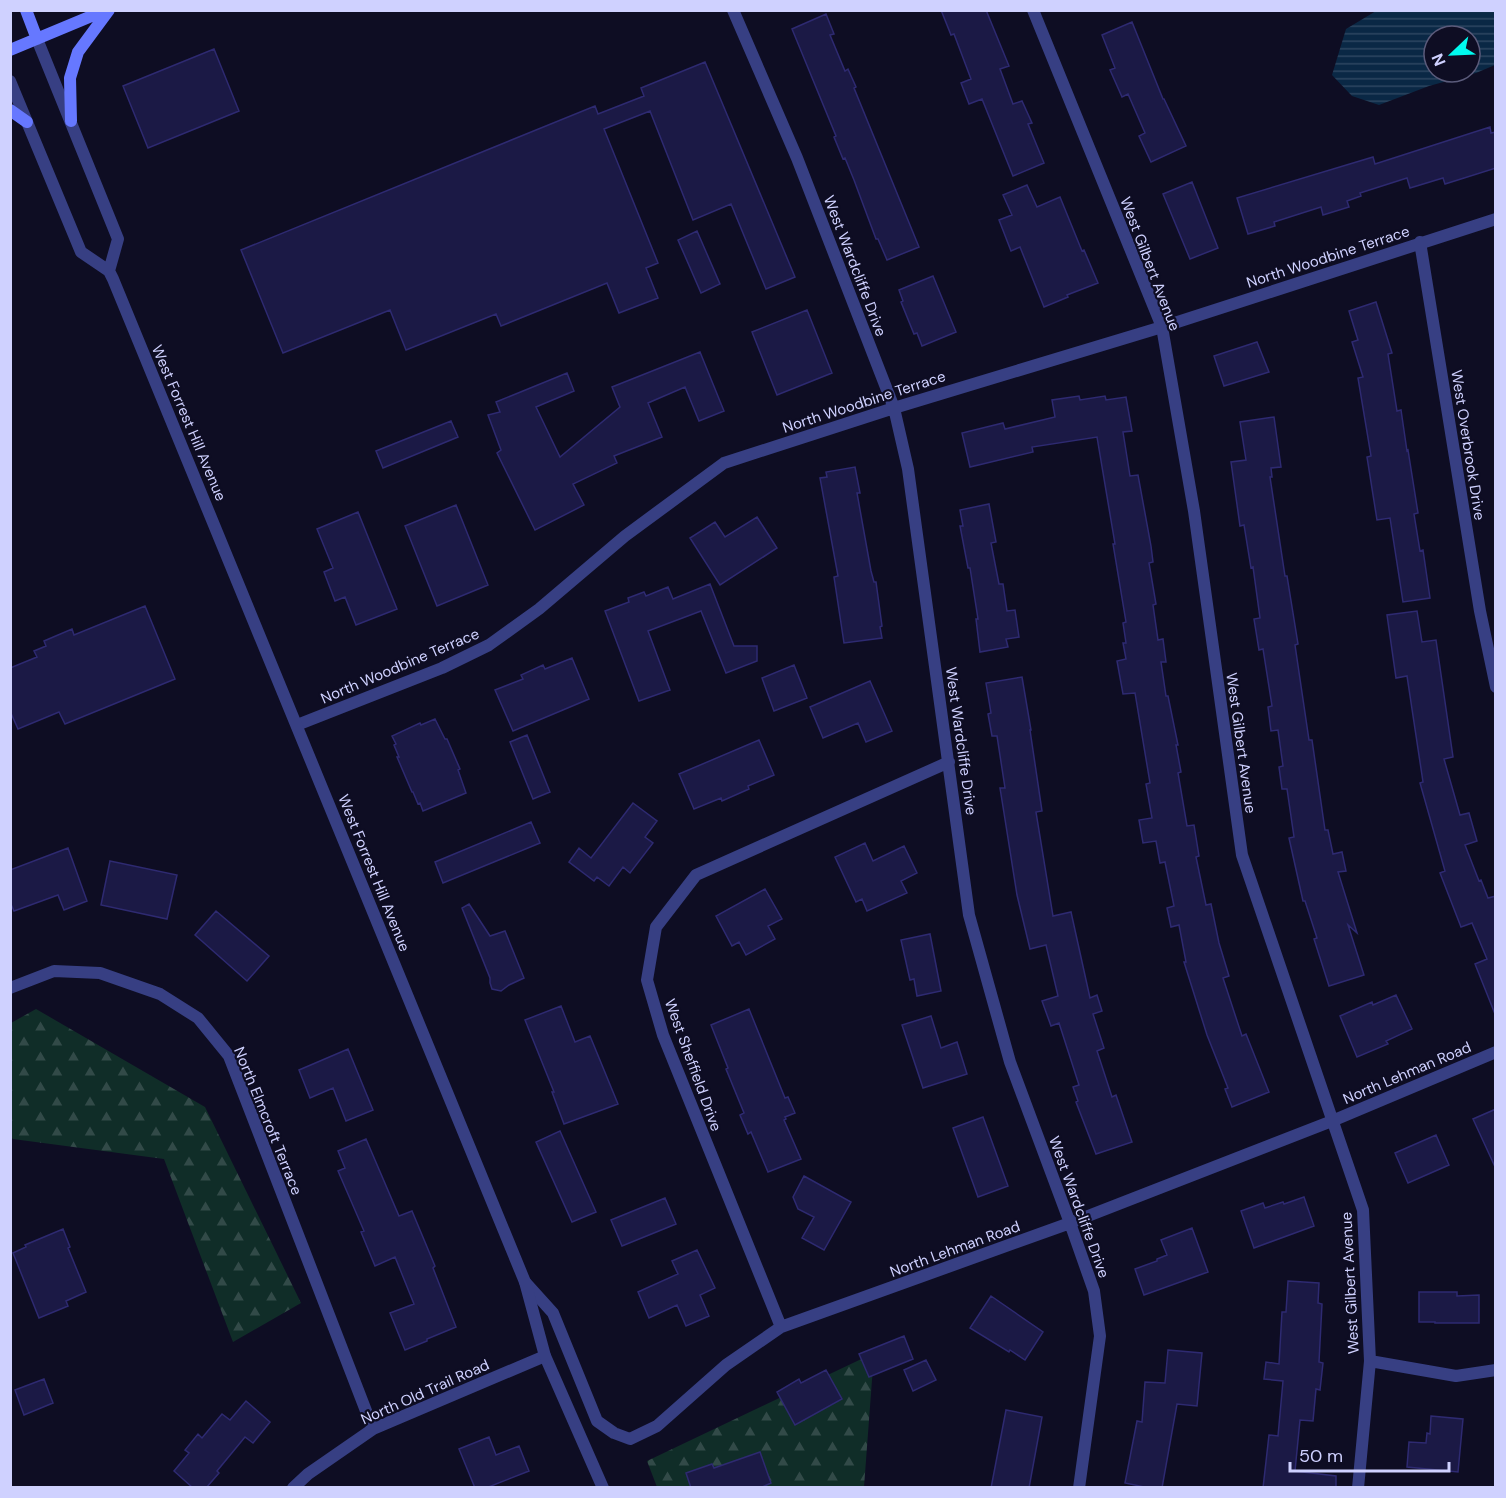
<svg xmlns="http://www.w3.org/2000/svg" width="1506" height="1498" viewBox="0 0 1506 1498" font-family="'DM Sans',sans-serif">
  <defs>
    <pattern id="forest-firs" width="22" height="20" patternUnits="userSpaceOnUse" patternTransform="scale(1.5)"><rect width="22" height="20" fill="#102d28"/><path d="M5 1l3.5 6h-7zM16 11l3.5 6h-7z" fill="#324a48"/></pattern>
    <pattern id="water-rules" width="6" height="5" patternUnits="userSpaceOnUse" patternTransform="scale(1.5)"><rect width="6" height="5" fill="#0a2845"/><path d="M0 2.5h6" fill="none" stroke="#2d4661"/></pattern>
  </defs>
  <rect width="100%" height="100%" fill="#0e0d23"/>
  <!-- forest -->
  <path fill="url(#forest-firs)" d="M36,1009L205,1107L301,1303L233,1342L164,1159L13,1139L11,1137V1023Z
    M874,1353L864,1487H657L647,1461Z"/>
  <!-- water -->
  <path fill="url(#water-rules)" fill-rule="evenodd" d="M1376,11H1495V65L1476,73L1429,86L1379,105L1352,96L1332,75L1346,29ZM1434,36H1470V72H1434Z"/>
  <!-- building -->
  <path fill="#1b1945" stroke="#2e2a71" stroke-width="1.5" d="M941,10H986L1009,66L1000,69L1013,104L1022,101L1032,123L1028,124L1044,163L1013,176L982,99L969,104L961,83L971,79L954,34L951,35Z
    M826,14L834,34L830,35L845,71L848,69L856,87L854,88L919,247L887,260L878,239H876L854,180L845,158L843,159L834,137L836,136L792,29Z
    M1132,22L1163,99H1164L1186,146L1151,162L1139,136L1145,133L1128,94L1122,97L1110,70L1115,68L1102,35Z
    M214,49L239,111L148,148L123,86Z
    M705,62L795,277L766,289L731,204L693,220L650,111L604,129L658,263L646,268L658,298L619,313L607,283L501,326L496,314L406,350L390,310L283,353L241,250L595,106L598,114L644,96L641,88Z
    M1490,127L1491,133L1496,132V168L1445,184L1443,178L1410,188L1407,178L1360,193L1361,196L1347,201L1349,207L1323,215L1321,207L1274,222L1275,226L1248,234L1237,198L1373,157L1375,164Z
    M1192,182L1218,248L1190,259L1163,194Z
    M1027,185L1037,207L1060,197L1082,251L1084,250L1098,283L1067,295L1068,297L1044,307L1020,247L1011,251L999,220L1012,215L1003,195Z
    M697,231L720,284L701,293L678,240Z
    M933,276L956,332L922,346L917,333L914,334L901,302L903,301L899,290Z
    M1376,302L1392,353L1388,354L1397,411L1401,410L1407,451L1408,450L1418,513L1414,514L1420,551L1423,550L1430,598L1403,602L1390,518L1377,520L1367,457L1371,456L1358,378L1363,377L1352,342L1358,340L1349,311Z
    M807,310L832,373L777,395L752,332Z
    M1257,342L1269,372L1224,386L1214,356Z
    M700,352L724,411L699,421L685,387L648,403L662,437L614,456L617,463L573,484L584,505L535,530L497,453L501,450L488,415L500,412L496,402L567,373L574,391L536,407L560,457L620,407L612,387Z
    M1079,396L1080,400L1105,396L1106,400L1126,397L1132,431L1123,432L1130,476L1138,475L1151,546L1153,562L1149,563L1156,604L1153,605L1158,640L1163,639L1166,662H1161L1166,696H1168L1178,745H1176L1181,772L1178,773L1187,826L1194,825L1199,856L1196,857L1206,905L1211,904L1219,943L1229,976L1223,978L1242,1036L1246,1034L1269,1092L1232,1107L1225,1089L1228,1088L1207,1035L1184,962H1186L1179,925L1171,927L1167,908L1174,906L1165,862L1160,863L1156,841L1143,843L1139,820L1152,818L1146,784L1150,783L1135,693L1123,694L1117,661L1126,659L1123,643H1126L1123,623L1126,622L1113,544H1115L1097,437L1032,447L1033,452L970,467L962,433L1003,423L1005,429L1055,417L1052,400Z
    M1274,417L1281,467L1271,468L1272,477H1270L1285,576H1287L1298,644L1295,645L1309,740H1312L1325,830H1328L1333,854L1342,852L1346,871L1338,872L1357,933L1348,925L1364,975L1329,986L1314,939L1317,938L1305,901H1303L1289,838L1294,837L1287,789H1282L1279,767L1283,766L1278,730L1271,731L1268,707L1272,706L1263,649L1259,650L1254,619L1260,618L1253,567L1251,568L1244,525L1240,526L1231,462L1246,460L1240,422Z
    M451,421L458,437L383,468L376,451Z
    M855,467L860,493H857L871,571L874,582H876L882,626L880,627L882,638L844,643L834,577L838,576L820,478L827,477L826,472Z
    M989,504L996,542L991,543L999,584H1003L1007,611L1015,610L1019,637L1006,639L1008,647L980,652L976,619H978L970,568H968L960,526H963L960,510Z
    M456,505L488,585L437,606L405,526Z
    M358,512L397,609L356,625L345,597L335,601L324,572L333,568L317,529Z
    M757,517L777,548L720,585L690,538L715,522L725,537Z
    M710,584L734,646H757V661L726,673L701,611L648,631L670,690L639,701L605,611L629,602L628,598L644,592L646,596L668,587L673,599Z
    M145,606L175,679L65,724L59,712L18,729L10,711V668L37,657L34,651L46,646L44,641L72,629L74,635Z
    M1417,611L1422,642L1436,640L1453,757L1444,759L1460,815L1469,813L1477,841L1465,845L1479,881L1481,880L1488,898L1496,896L1495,1014L1475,964L1487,959L1472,923L1461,927L1440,873L1445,871L1420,783L1423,782L1407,676L1396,678L1387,615Z
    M572,658L589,699L513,731L495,690L523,679L521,675L543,665L545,669Z
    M794,665L807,698L774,711L762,678Z
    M1022,677L1031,730H1030L1042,811L1036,812L1053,916L1071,912L1090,998L1097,995L1102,1011L1093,1014L1104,1048L1097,1051L1112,1097L1116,1095L1132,1142L1096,1154L1076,1102L1078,1101L1073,1087L1079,1085L1059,1023L1051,1026L1042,1001L1058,996L1046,945L1030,949L1017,895L1004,813L1000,788H1005L997,736H992L988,714L991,713L986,683Z
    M870,681L892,731L866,742L858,723L823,738L810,707Z
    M435,719L445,739H447L460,769L458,770L466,793L423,811L420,803L418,804L413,792H412L397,757H399L394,745L396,744L392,736L420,723L421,725Z
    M527,735L550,792L533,799L510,742Z
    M759,740L774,775L748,786L749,789L722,801L721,798L694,809L679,774Z
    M633,803L657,821L645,837L653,843L630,873L623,867L609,886L597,877L594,881L569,862L579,848L591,858Z
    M531,822L540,843L443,883L435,862Z
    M865,843L873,861L904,846L917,873L901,881L907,893L867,911L862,899L856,902L835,857Z
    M68,848L87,901L64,910L58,895L14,911L10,902V870Z
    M110,861L177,875L167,919L101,905Z
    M765,889L782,919L768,926L775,939L746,955L739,942L732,946L716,916Z
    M469,904L490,936L505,931L524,978L509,985L501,991L492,989L490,983V978L462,908Z
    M216,911L269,956L247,981L195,935Z
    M930,934L941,991L917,996L914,979L910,980L901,940Z
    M1396,995L1412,1029L1386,1041L1388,1044L1357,1057L1340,1016L1372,1002L1373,1005Z
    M561,1006L575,1042L590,1036L618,1104L564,1124L552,1092H554L525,1020Z
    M749,1009L785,1098L788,1097L795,1113L785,1117L786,1119L784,1120L801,1159L768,1172L751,1132L748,1134L740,1115L744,1113L726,1069L728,1068L711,1025Z
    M931,1016L941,1048L957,1042L967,1074L923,1088L902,1025Z
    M348,1049L373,1110L346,1121L333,1088L310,1098L299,1070Z
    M1496,1109V1169L1473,1119Z
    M983,1117L1008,1186L978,1197L953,1128Z
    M560,1131L596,1212L572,1222L536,1142Z
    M1436,1135L1449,1165L1408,1183L1395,1153Z
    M366,1139L399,1216L412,1211L435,1266L433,1268L456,1327L427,1339V1341L405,1350L390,1313L414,1304L395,1257L375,1266L361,1232L364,1231L338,1171L345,1168L338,1151Z
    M804,1176L851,1202L824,1250L802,1238L814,1217L798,1209L793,1197Z
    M1304,1197L1314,1226L1254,1248L1241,1211L1263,1203L1265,1208L1283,1202L1284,1204Z
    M665,1198L676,1224L622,1246L611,1220Z
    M1192,1228L1208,1272L1144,1295L1135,1269L1157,1261V1259L1167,1255L1161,1240Z
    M63,1229L70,1247L68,1248L86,1292L66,1301L68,1306L39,1318L13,1253L26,1247L25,1245Z
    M697,1250L715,1288L700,1295L709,1316L686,1326L677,1305L649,1318L638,1292L678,1274L672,1261Z
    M1288,1281L1319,1283L1318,1303L1322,1304L1319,1362L1323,1363L1320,1390L1316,1389L1313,1421L1300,1420L1295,1471L1336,1476V1488H1263L1269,1435L1278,1436L1283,1381L1264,1379L1266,1362L1279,1364L1282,1312H1286Z
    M1419,1292H1457V1296L1479,1295V1323H1435V1322H1419Z
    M991,1296L1043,1332L1025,1360L1010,1350L1009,1352L970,1328Z
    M904,1336L913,1359L869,1377L859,1354Z
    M1168,1350L1202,1353L1197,1406L1177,1404L1162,1488H1149L1125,1483L1137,1421L1142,1422L1145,1382L1165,1383Z
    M926,1360L936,1380L913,1391L904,1370Z
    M826,1370L842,1399L795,1425L777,1392L799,1379L801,1383Z
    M44,1379L53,1403L24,1415L15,1390Z
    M246,1401L270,1422L253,1443L245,1437L217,1471L219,1473L206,1488H193L174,1471L189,1453L185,1450L198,1434L202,1438L222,1414L230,1420Z
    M1006,1410L1042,1417L1029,1488H991Z
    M1431,1416L1463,1419L1458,1472L1407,1467L1409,1442L1426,1443L1427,1433L1430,1434Z
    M489,1437L496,1455L519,1446L529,1471L486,1488H475L459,1449Z
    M760,1452L771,1483L760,1488H691L686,1473L712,1464L714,1468Z"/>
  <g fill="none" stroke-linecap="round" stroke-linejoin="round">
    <!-- minor -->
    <path stroke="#373f83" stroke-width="12" d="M733,10L797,158L894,408L908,469L969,915L1010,1062L1070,1223L1094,1291L1100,1336L1079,1488
      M1033,10L1162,327L1194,511L1242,855L1363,1210L1370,1361L1358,1488
      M1420,242L1480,611L1496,687
      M297,725L442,668L489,645L539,609L625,536L724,463L894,408L1162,327L1496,219
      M10,988L54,971L100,973L160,994L198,1018L229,1056L373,1429
      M525,1282L553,1313L597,1421L614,1433L630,1439L657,1426L726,1365L781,1327L1070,1223L1332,1121L1496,1052
      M781,1327L663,1035L647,980L656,927L696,875L949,762
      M1370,1361L1456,1376L1496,1370
      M293,1488L308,1474L373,1429L545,1356"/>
    <!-- tertiary -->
    <path stroke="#373f83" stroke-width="12" d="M37,39L118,239L109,271
      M10,81L81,252L109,271L113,279L525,1282L545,1356L603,1488"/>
    <!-- secondary -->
    <path stroke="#6678ff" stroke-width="12" d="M26,10L37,39
      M10,50L106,10
      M10,110L27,122
      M71,121L70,78L78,52L109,10"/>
  </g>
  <g text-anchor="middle" stroke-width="4.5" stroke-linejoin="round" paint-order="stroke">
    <!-- street labels -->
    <g font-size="15" fill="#cfd1ff" stroke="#0e0d23">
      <text transform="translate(1328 257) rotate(-18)" y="5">North Woodbine Terrace</text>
      <text transform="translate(1150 264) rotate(69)" y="5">West Gilbert Avenue</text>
      <text transform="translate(855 266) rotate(69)" y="5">West Wardcliffe Drive</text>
      <text transform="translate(864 402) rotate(-18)" y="5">North Woodbine Terrace</text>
      <text transform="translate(189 423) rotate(67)" y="5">West Forrest Hill Avenue</text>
      <text transform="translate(1468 445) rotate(81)" y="5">West Overbrook Drive</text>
      <text transform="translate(400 666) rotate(-23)" y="5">North Woodbine Terrace</text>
      <text transform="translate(961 741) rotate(82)" y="5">West Wardcliffe Drive</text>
      <text transform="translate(1241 743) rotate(82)" y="5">West Gilbert Avenue</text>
      <text transform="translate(374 873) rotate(68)" y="5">West Forrest Hill Avenue</text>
      <text transform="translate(693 1065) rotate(70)" y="5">West Sheffield Drive</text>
      <text transform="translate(1407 1073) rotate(-23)" y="5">North Lehman Road</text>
      <text transform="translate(268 1121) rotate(68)" y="5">North Elmcroft Terrace</text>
      <text transform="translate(1079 1207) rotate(70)" y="5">West Wardcliffe Drive</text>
      <text transform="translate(955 1249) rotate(-20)" y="5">North Lehman Road</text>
      <text transform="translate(1350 1283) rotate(-93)" y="5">West Gilbert Avenue</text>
      <text transform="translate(425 1392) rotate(-24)" y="5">North Old Trail Road</text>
    </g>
  </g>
  <!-- border -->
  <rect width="1506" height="1498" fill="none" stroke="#cfd1ff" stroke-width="24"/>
  <!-- north arrow -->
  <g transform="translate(1452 54) rotate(247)"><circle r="28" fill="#0e0d23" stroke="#5b5b7b" stroke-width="1.5"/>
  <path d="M0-4.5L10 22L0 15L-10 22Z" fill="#00faef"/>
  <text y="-9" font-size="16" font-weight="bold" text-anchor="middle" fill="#cfd1ff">N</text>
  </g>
  <!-- scale -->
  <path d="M1290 1462v9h159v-9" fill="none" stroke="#cfd1ff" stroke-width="3"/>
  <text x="1299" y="1462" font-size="18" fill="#cfd1ff" stroke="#0e0d23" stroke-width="4.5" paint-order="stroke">50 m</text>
</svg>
